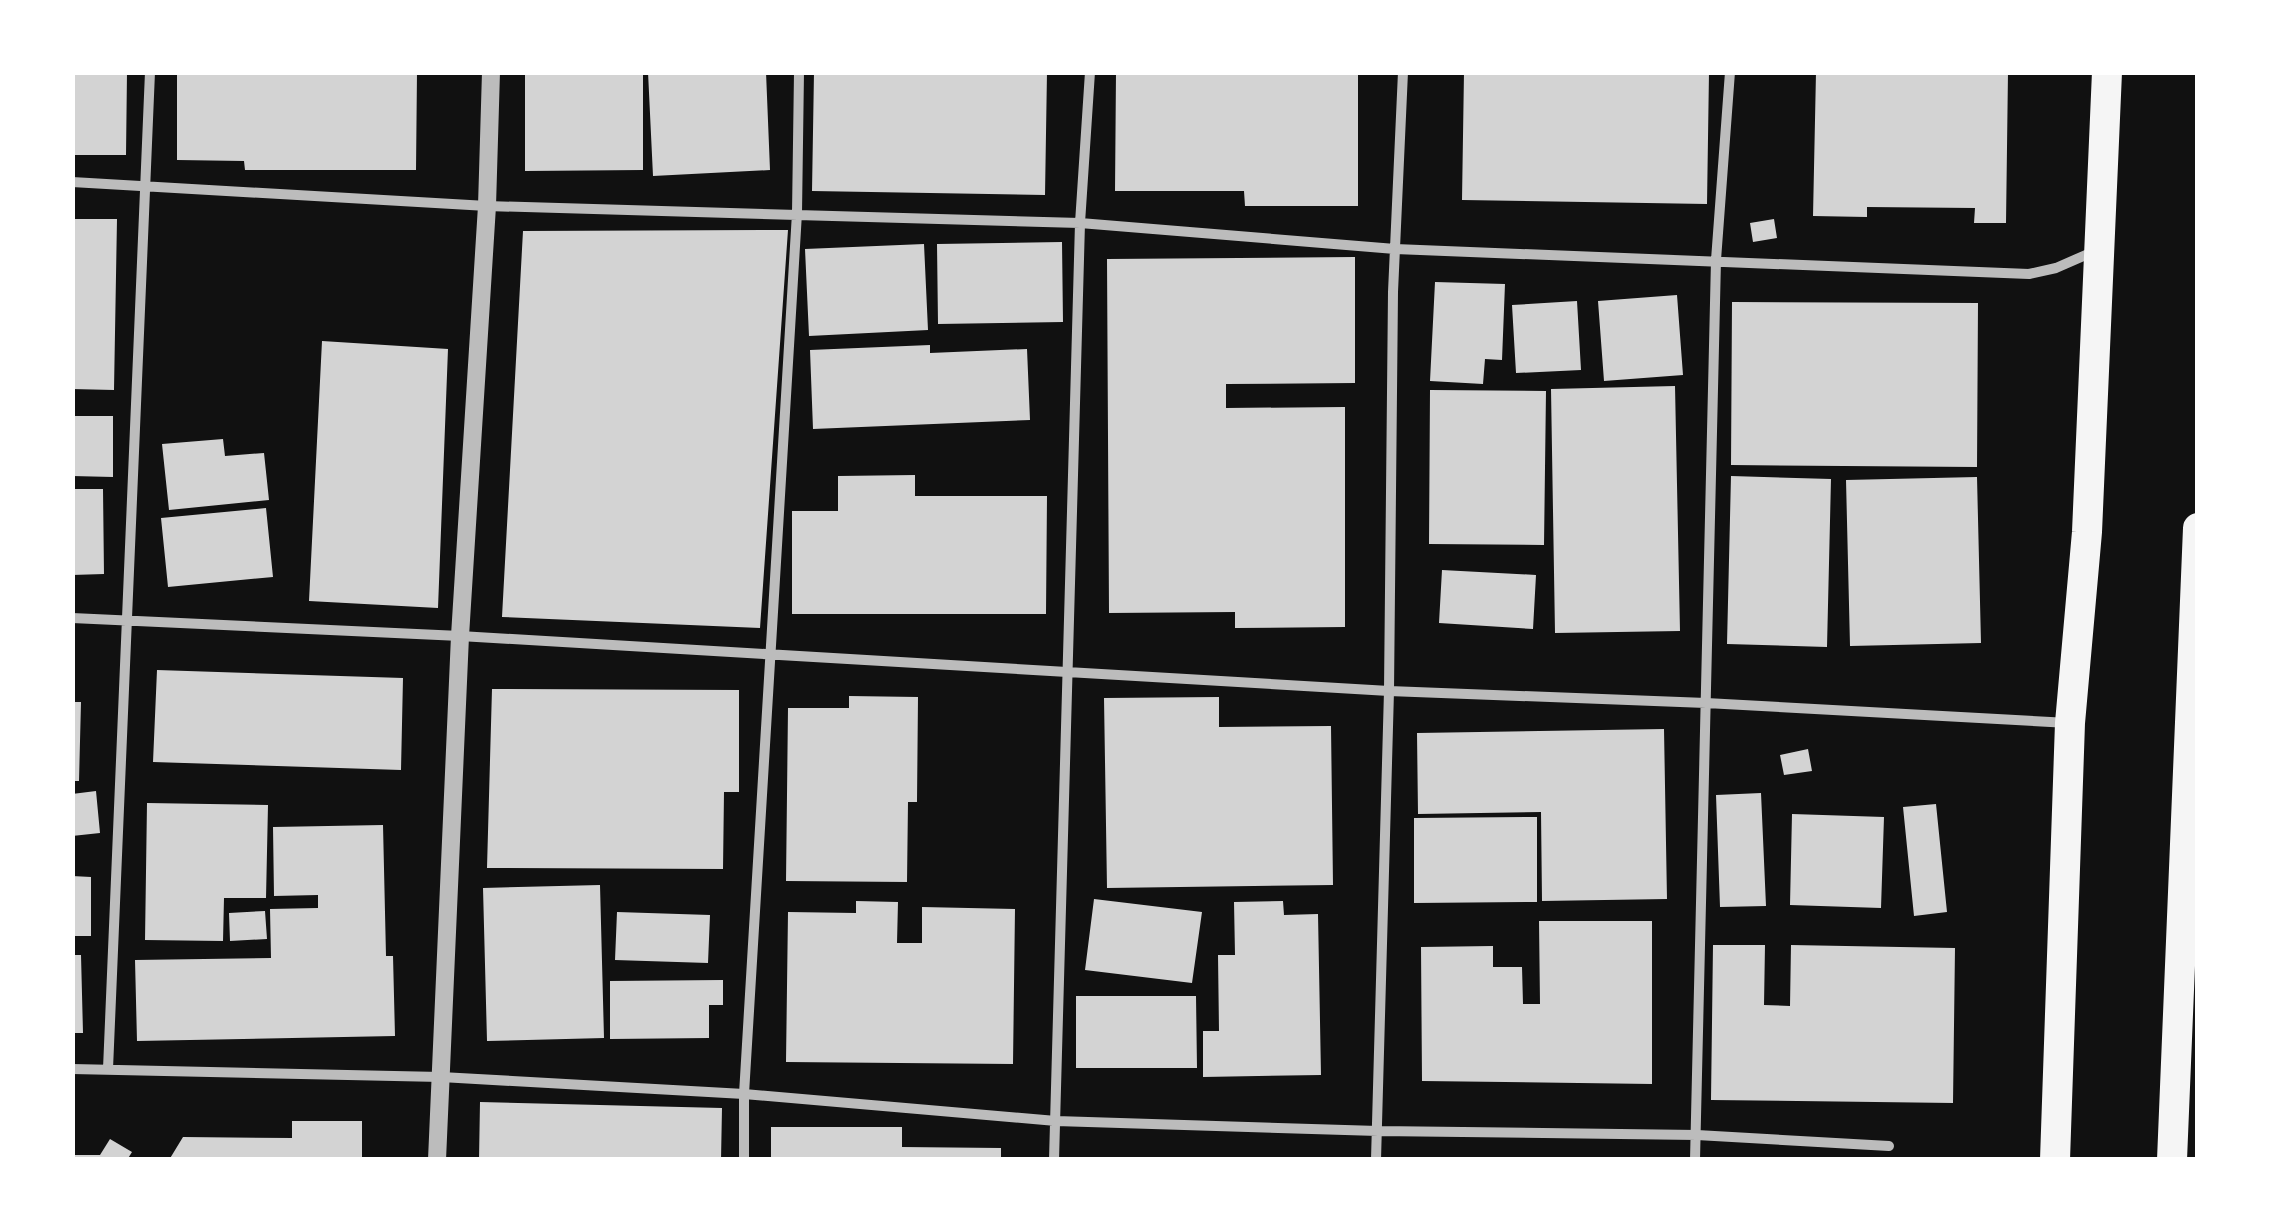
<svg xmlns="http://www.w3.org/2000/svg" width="2270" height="1232" viewBox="0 0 2270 1232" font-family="'Public Sans',sans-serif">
  <rect width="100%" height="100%" fill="#111"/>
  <!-- building -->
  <path fill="#d3d3d3" d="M72,72H127L126,155H72Z
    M177,72H417L416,170H245L244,161L177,160Z
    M525,72H643V170L525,171Z
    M648,72H766L770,170L653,176Z
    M814,72H1047L1045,195L812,191Z
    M1116,72H1358V206H1245L1244,191H1115Z
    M1464,72H1709L1707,204L1462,200Z
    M1816,72H2008L2006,223H1974L1975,208L1867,207V217L1813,216Z
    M72,219H117L114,390L72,389Z
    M1774,219L1777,238L1753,242L1750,223Z
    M788,230L760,628L502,617L523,231Z
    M1062,242L1063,322L938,324L937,244Z
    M924,244L928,330L809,336L805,249Z
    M1355,257V383L1226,384V408L1345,407V627L1235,628V612L1109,613L1107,259Z
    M1435,282L1505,284L1502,360L1485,359L1483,384L1430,381Z
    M1677,295L1683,375L1604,381L1598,301Z
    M1577,301L1581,370L1516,373L1512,305Z
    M1732,302L1978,303L1977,467L1731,465Z
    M322,341L448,349L438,608L309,601Z
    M930,345V353L1027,349L1030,420L813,429L810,350Z
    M1675,386L1680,631L1555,633L1551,389Z
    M1430,390L1546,391L1544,545L1429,544Z
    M72,416H113V477L72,476Z
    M223,439L225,456L264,453L269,500L169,510L162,444Z
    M915,475V496H1047L1046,614H792V511H838V476Z
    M1731,476L1831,479L1827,647L1727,644Z
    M1977,477L1981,643L1850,646L1846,480Z
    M72,489H103L104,574L72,575Z
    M266,508L273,577L168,587L161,518Z
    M1442,570L1536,575L1533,629L1439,623Z
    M157,670L403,678L401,770L153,762Z
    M492,689L739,690V792H724L723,869L487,868Z
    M849,696L918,697L917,802H908L907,882L786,881L788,708H849Z
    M1219,697V727L1331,726L1333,885L1107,888L1104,698Z
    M72,702H81L79,781H72Z
    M1664,729L1667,899L1542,901L1541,812L1418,814L1417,733Z
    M1808,749L1812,771L1784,775L1780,755Z
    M96,791L100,833L72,836V794Z
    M1761,793L1766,906L1720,907L1716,795Z
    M147,803L268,805L266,898H224L223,941L145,940Z
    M1936,804L1947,912L1914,916L1903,807Z
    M1792,814L1884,817L1881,908L1790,905Z
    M1537,817V902L1414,903V818Z
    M383,825L386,956H393L395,1036L137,1041L135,960L271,958L270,909L318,908V895L274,896L273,827Z
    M72,876L91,877V936H72Z
    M600,885L604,1038L487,1041L483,888Z
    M1094,899L1202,912L1192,983L1085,970Z
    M856,901L898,902L897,943H922V907L1015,909L1013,1064L786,1062L788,912L856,913Z
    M1283,901L1284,915L1318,914L1321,1075L1203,1077V1031H1219L1218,955H1235L1234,902Z
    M265,911L267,939L230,941L229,913Z
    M617,912L710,915L708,963L615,960Z
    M1539,921H1652V1084L1422,1081L1421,947L1493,946V967H1522L1523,1004H1540Z
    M1713,945H1765L1764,1005L1790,1006L1791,945L1955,948L1953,1103L1711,1100Z
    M72,955H81L83,1033H72Z
    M723,980V1005H709V1038L610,1039V981Z
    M1076,996H1196L1197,1068H1076Z
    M480,1102L722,1108L721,1160H479Z
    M292,1121H362V1160H169L183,1137L292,1138Z
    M771,1127H902V1147L1001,1148V1160H771Z
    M110,1139L132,1152L127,1160H72V1155H100Z"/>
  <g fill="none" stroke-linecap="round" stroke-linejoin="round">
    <!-- minor -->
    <path stroke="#bcbcbc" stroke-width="10" d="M72,182L487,206L1080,223L1395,249L2029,274L2056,268L2095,251
      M72,618L460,636L1389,691L1706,703L2069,723
      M72,1069L441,1077L744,1094L1056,1121L1378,1131L1697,1135L1889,1146
      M108,1069L150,72
      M744,1160V1094L797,213L799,72
      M1054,1160L1080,223L1090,72
      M1376,1160L1389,691L1393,292L1403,72
      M1695,1160L1716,260L1730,72"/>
    <!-- tertiary -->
    <path stroke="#bcbcbc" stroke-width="18" d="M437,1160L460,636L487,206L491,72"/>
    <!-- motorway -->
    <path stroke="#f5f5f5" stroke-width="30" d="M2055,1160L2070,723L2087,532L2107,72
      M2172,1160L2198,528"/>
  </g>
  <!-- border -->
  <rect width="2270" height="1232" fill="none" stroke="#ffffff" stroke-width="150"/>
</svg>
